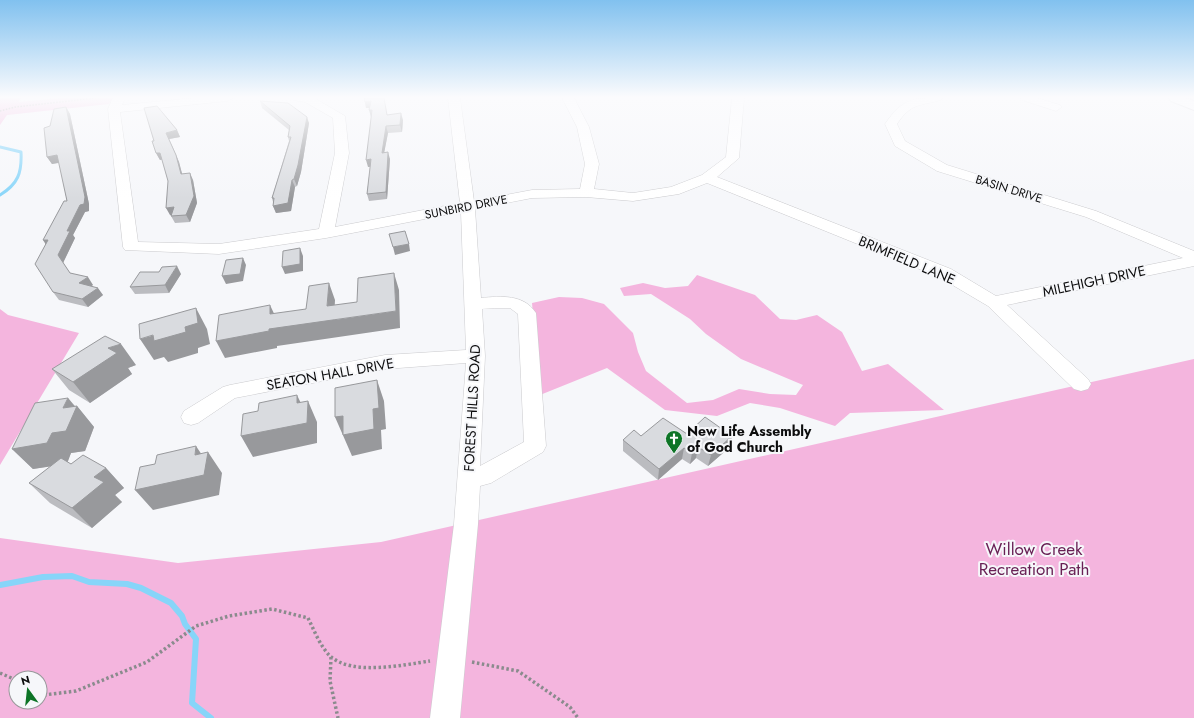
<svg xmlns="http://www.w3.org/2000/svg" width="1194" height="718" viewBox="0 0 1194 718" font-family="Jost,sans-serif">
  <rect width="100%" height="100%" fill="#f6f7fa"/>
  <!-- green -->
  <path fill="#f4b5de" fill-rule="evenodd" d="M0,98H21L19,102L60,98H113L109,104L7,115L0,125Z
    M697,275L755,295L780,319L796,320L817,315L842,332L862,371L888,364L944,410L850,413L835,426L780,408L750,403L717,416L665,410L607,368L540,395L532,303L559,297L582,298L604,304L633,333L638,352L646,371L687,403L713,400L739,389L770,394L796,395L803,385L741,359L706,334L690,319L651,294L624,296L620,288L643,283L665,288L688,286Z
    M0,309L8,315L79,333L0,465Z
    M1194,359V718H0V538L178,563L381,542ZM16,678H40V702H16Z"/>
  <g fill="none" stroke-linecap="round" stroke-linejoin="round">
    <!-- stream-far1 -->
    <path stroke="#87d5f9" stroke-width="3" d="M0,147L21,152C22,173 18,184 0,195"/>
    <!-- stream -->
    <path stroke="#87d5f9" stroke-width="6" d="M0,585L43,577L72,576L89,582L127,584L141,588L171,603L182,616L185,624L196,639L192,703L211,718"/>
    <defs>
      <path id="minor" d="M113,98H125L122,105L195,98H233L227,101L120,112L138,242L219,244L319,229L335,153L333,118L305,102L293,100L291,98H314L345,116L349,153L335,227L460,203L448,98H460L474,201L532,190L580,189L585,164L577,127L562,98H574L589,127L599,164L594,189L633,193L671,187L702,175L726,157L732,98H744L739,158L717,177L951,269L996,296L1183,258L1086,217L937,171L895,146L885,124C903,98 912,98 943,98L941,100C919,106 911,103 897,124L905,141L947,165L1096,211L1194,251V266L1007,305L1088,379L1091,384L1088,389L1081,391L1074,389L988,306L939,277L707,183L679,194L633,201L586,197L532,198L475,209L481,298C501,296 524,294 536,313L546,446L543,452L491,483L480,486L478,524L460,718H430L454,524L466,363L385,369L235,398L198,423L191,425L184,423L181,417L184,411L223,387L230,385L385,355L466,350L461,212L326,238L219,254L125,250L123,247L108,109ZM495,308H510L518,314L524,442L480,466L485,356L482,309Z
        M1020,98H1037L1060,105L1062,107L1056,111L1022,100Z"/>
      <path id="major" d="M1169,98H1186L1194,101V110L1171,101Z"/>
    </defs>
    <!-- minor casing -->
    <use href="#minor" stroke="#cbcbce" stroke-width="1"/>
    <!-- major casing -->
    <use href="#major" stroke="#cbcbce" stroke-width="2"/>
    <!-- path-far1 -->
    <path stroke="#8a8b8d" stroke-width="1.5" stroke-dasharray="1.5 1.5" stroke-linecap="butt" d="M0,111L15,107L96,98"/>
    <!-- path -->
    <path stroke="#8a8b8d" stroke-width="3.5" stroke-dasharray="2.5 2.5" stroke-linecap="butt" d="M331,657L330,681L338,718
      M472,662L518,671L570,707L578,718
      M0,673L16,680
      M40,692L44,695L76,691L147,662L196,626L229,616L272,609L308,618C314,630 320,646 330,656C352,676 403,665 430,661"/>
    <!-- minor -->
    <use href="#minor" fill="#fff" fill-rule="evenodd"/>
    <!-- major -->
    <use href="#major" fill="#fff" fill-rule="evenodd"/>
  </g>
  <!-- wall -->
  <path fill="#bbbcc0" d="M260,101L309,123L301,172L297,186L295,187L291,211L276,213L273,206V202L272,198L289,141L288,137L289,130L262,108Z
    M365,102L387,115L403,120L402,132L388,133L384,152L390,159L387,199L369,201L367,194L370,167H368L371,117L370,108H366Z
    M66,107L70,114L89,204V211L85,212L73,235L75,238L63,263L70,273L93,285L91,286L103,295L88,307L59,300L53,292L45,244L67,201L59,163L52,164L47,157L50,126Z
    M177,130L180,137L169,139L179,162L182,174L193,180L197,203L190,222L175,223L171,216V215H170L168,181L162,160H160L156,153L154,141Z
    M181,274L169,293L135,294L130,287Z
    M136,365L128,368L132,374L90,403L69,390L52,369Z
    M68,398L75,406H77L94,427L85,451L71,453L67,462L71,464L106,468L124,488L115,495L122,502L92,528L50,503L29,483L51,466L33,469L12,449Z
    M687,434L732,436L730,447L708,466L696,458L690,464L682,459L658,480L623,451V440Z"/>
  <!-- shaded-wall -->
  <path fill="#98999c" d="M371,101L372,108H366L365,102Z
    M66,107L70,114L89,204V211L85,212L73,235L75,238L63,263L58,255L67,231L80,205Z
    M369,110H372L371,117Z
    M401,113L403,120L402,132L400,125Z
    M307,117L309,123L301,172L297,186L294,179Z
    M386,126L388,133L383,159L382,153Z
    M177,130L180,137L169,139L179,162L184,181L181,174L166,133Z
    M388,152L390,159L387,199L386,192Z
    M156,153H160L163,159L160,160Z
    M57,155L62,162L52,164L47,157Z
    M371,159L373,166L368,167L366,160Z
    M190,173L193,180L197,203L190,222L186,215Z
    M292,180L295,187L291,211L276,213L273,206Z
    M174,207L177,214L170,215L166,208Z
    M43,240H48V248Z
    M409,244L410,251L395,255L393,247Z
    M300,248L303,256V271L285,274L282,267Z
    M243,258L246,265L243,281L226,284L222,276Z
    M177,266L181,274L169,293L165,285Z
    M394,273L399,290L400,328L277,346V348L225,358L216,341L269,329L270,305L278,322L327,306L329,283L335,300L334,320L396,311Z
    M88,277L93,285L84,291L79,283Z
    M98,288L103,295L88,307L82,299Z
    M196,308L207,329L210,344L198,348V353L168,362L164,357L154,360L140,339L185,327Z
    M121,344L136,365L128,368L132,374L90,403L73,382L108,348Z
    M377,380L384,401L386,429L381,430L382,449L352,456L335,417Z
    M297,395L307,416L308,401L317,422V443L253,457L241,436L297,403Z
    M68,398L76,408L77,406L94,427L85,451L71,453L67,464L33,469L12,449L52,433Z
    M732,436L730,447L708,466L711,455Z
    M196,446L206,461L208,452L222,473L219,495L153,510L135,490L195,455Z
    M698,447L696,458L690,464L692,453Z
    M684,448L682,459L658,480L659,469Z
    M106,468L124,488L115,495L122,502L92,528L72,508L94,477Z"/>
  <!-- building -->
  <path fill="#d9dbdf" stroke="#98999c" d="M364,98H384L387,115L401,113L400,125L386,126L382,153L388,152L386,192L367,194L371,159L366,160L372,110H369L371,101L365,102Z
    M260,101L288,103L307,117L298,165L294,179L292,180L288,203L273,206L274,198H272L291,137H288L290,126Z
    M157,106L177,130L166,133L176,155L181,174L190,173L194,196L186,215L171,216L174,207L166,208L168,181L160,153H156L152,141H154L144,108Z
    M66,107L85,197L84,204L80,205L67,231H70L58,255L70,273L88,277L79,283L98,288L82,299L53,292L35,264L48,240H43L64,201H67L57,155L47,157L44,128L50,126L54,109Z
    M405,231L409,244L393,247L389,234Z
    M300,248V264L282,267L283,251Z
    M243,258L240,274L222,276L226,260Z
    M177,266L165,285L130,287L140,272H159L162,267Z
    M394,273L396,311L269,329V331L216,341L219,315L270,305V314L306,309L309,286L329,283L327,306L357,302L358,278Z
    M196,308L198,323L185,327L186,332L154,341L153,335L140,339L139,324Z
    M105,336L121,344L108,348L117,353L73,382L52,369Z
    M377,380L379,408L373,409L374,429L343,435V416L335,417V388Z
    M297,395V403L308,401L307,423L241,436L243,414L258,411L259,403Z
    M68,398L63,408L77,406L66,431L52,433L47,443L12,449L35,403Z
    M705,417L732,436L711,455L698,447L692,453L684,448L659,469L623,440L634,430L641,436L663,418L687,434Z
    M196,446L195,455L208,452L204,475L135,490L140,467L155,464L157,455Z
    M83,455L106,468L94,477L104,482L72,508L29,483L61,458L71,464Z"/>
  <!-- sky -->
  <linearGradient id="sky" x2="0" y2="1"><stop stop-color="#81c1ef"/><stop offset="0.49" stop-color="#fbfbfd"/><stop offset="1" stop-color="#fbfbfd" stop-opacity="0"/></linearGradient>
  <rect width="1194" height="198" fill="url(#sky)"/>
  <!-- icons -->
  <defs>
    <symbol id="church-pin" viewBox="-11 -11 22 30"><path d="M0 17L-7.5 6A9.5 9.5 0 1 1 7.5 6Z" fill="#0d7426" stroke="#f6f7fa"/><path d="M-1.2-6h2.4v3.5h3.3v2.4h-3.3V6h-2.4V-.1h-3.3v-2.4h3.3Z" fill="#fff"/></symbol>
  </defs>
  <g fill-rule="evenodd">
    <use href="#church-pin" x="664" y="429" width="20" height="27"/>
  </g>
  <g text-anchor="middle" stroke-width="4" stroke-linejoin="round" paint-order="stroke">
    <!-- far-street labels -->
    <g font-size="12" fill="#0c0c0d" stroke="#f6f7fa">
      <text transform="translate(1009 189) rotate(17)" y="4">BASIN DRIVE</text>
      <text transform="translate(466 207) rotate(-11)" y="4">SUNBIRD DRIVE</text>
    </g>
    <!-- street labels -->
    <g font-size="14" fill="#0c0c0d" stroke="#f6f7fa">
      <text transform="translate(907 260) rotate(23)" y="5">BRIMFIELD LANE</text>
      <text transform="translate(1094 281) rotate(-12)" y="5">MILEHIGH DRIVE</text>
      <text transform="translate(330 374) rotate(-10)" y="5">SEATON HALL DRIVE</text>
      <text transform="translate(472 408) rotate(-87)" y="5">FOREST HILLS ROAD</text>
    </g>
    <!-- poi labels -->
    <g font-size="14" font-weight="bold" fill="#0c0c0d" stroke="#f6f7fa" text-anchor="start">
      <text x="687" y="436">New Life Assembly<tspan x="687" dy="16">of God Church</tspan></text>
    </g>
    <!-- near-park labels -->
    <g font-size="17" fill="#692055" stroke="#f6f7fa">
      <text x="1034" y="555">Willow Creek<tspan x="1034" dy="20">Recreation Path</tspan></text>
    </g>
  </g>
  <!-- north arrow -->
  <g transform="translate(28 690) rotate(345)"><circle r="19" fill="#f6f7fa" stroke="#98999b"/>
  <path d="M0-3L7 15L0 10L-7 15Z" fill="#0d7426"/>
  <text y="-6" font-size="11" font-weight="bold" text-anchor="middle" fill="#0c0c0d">N</text>
  </g>
</svg>
